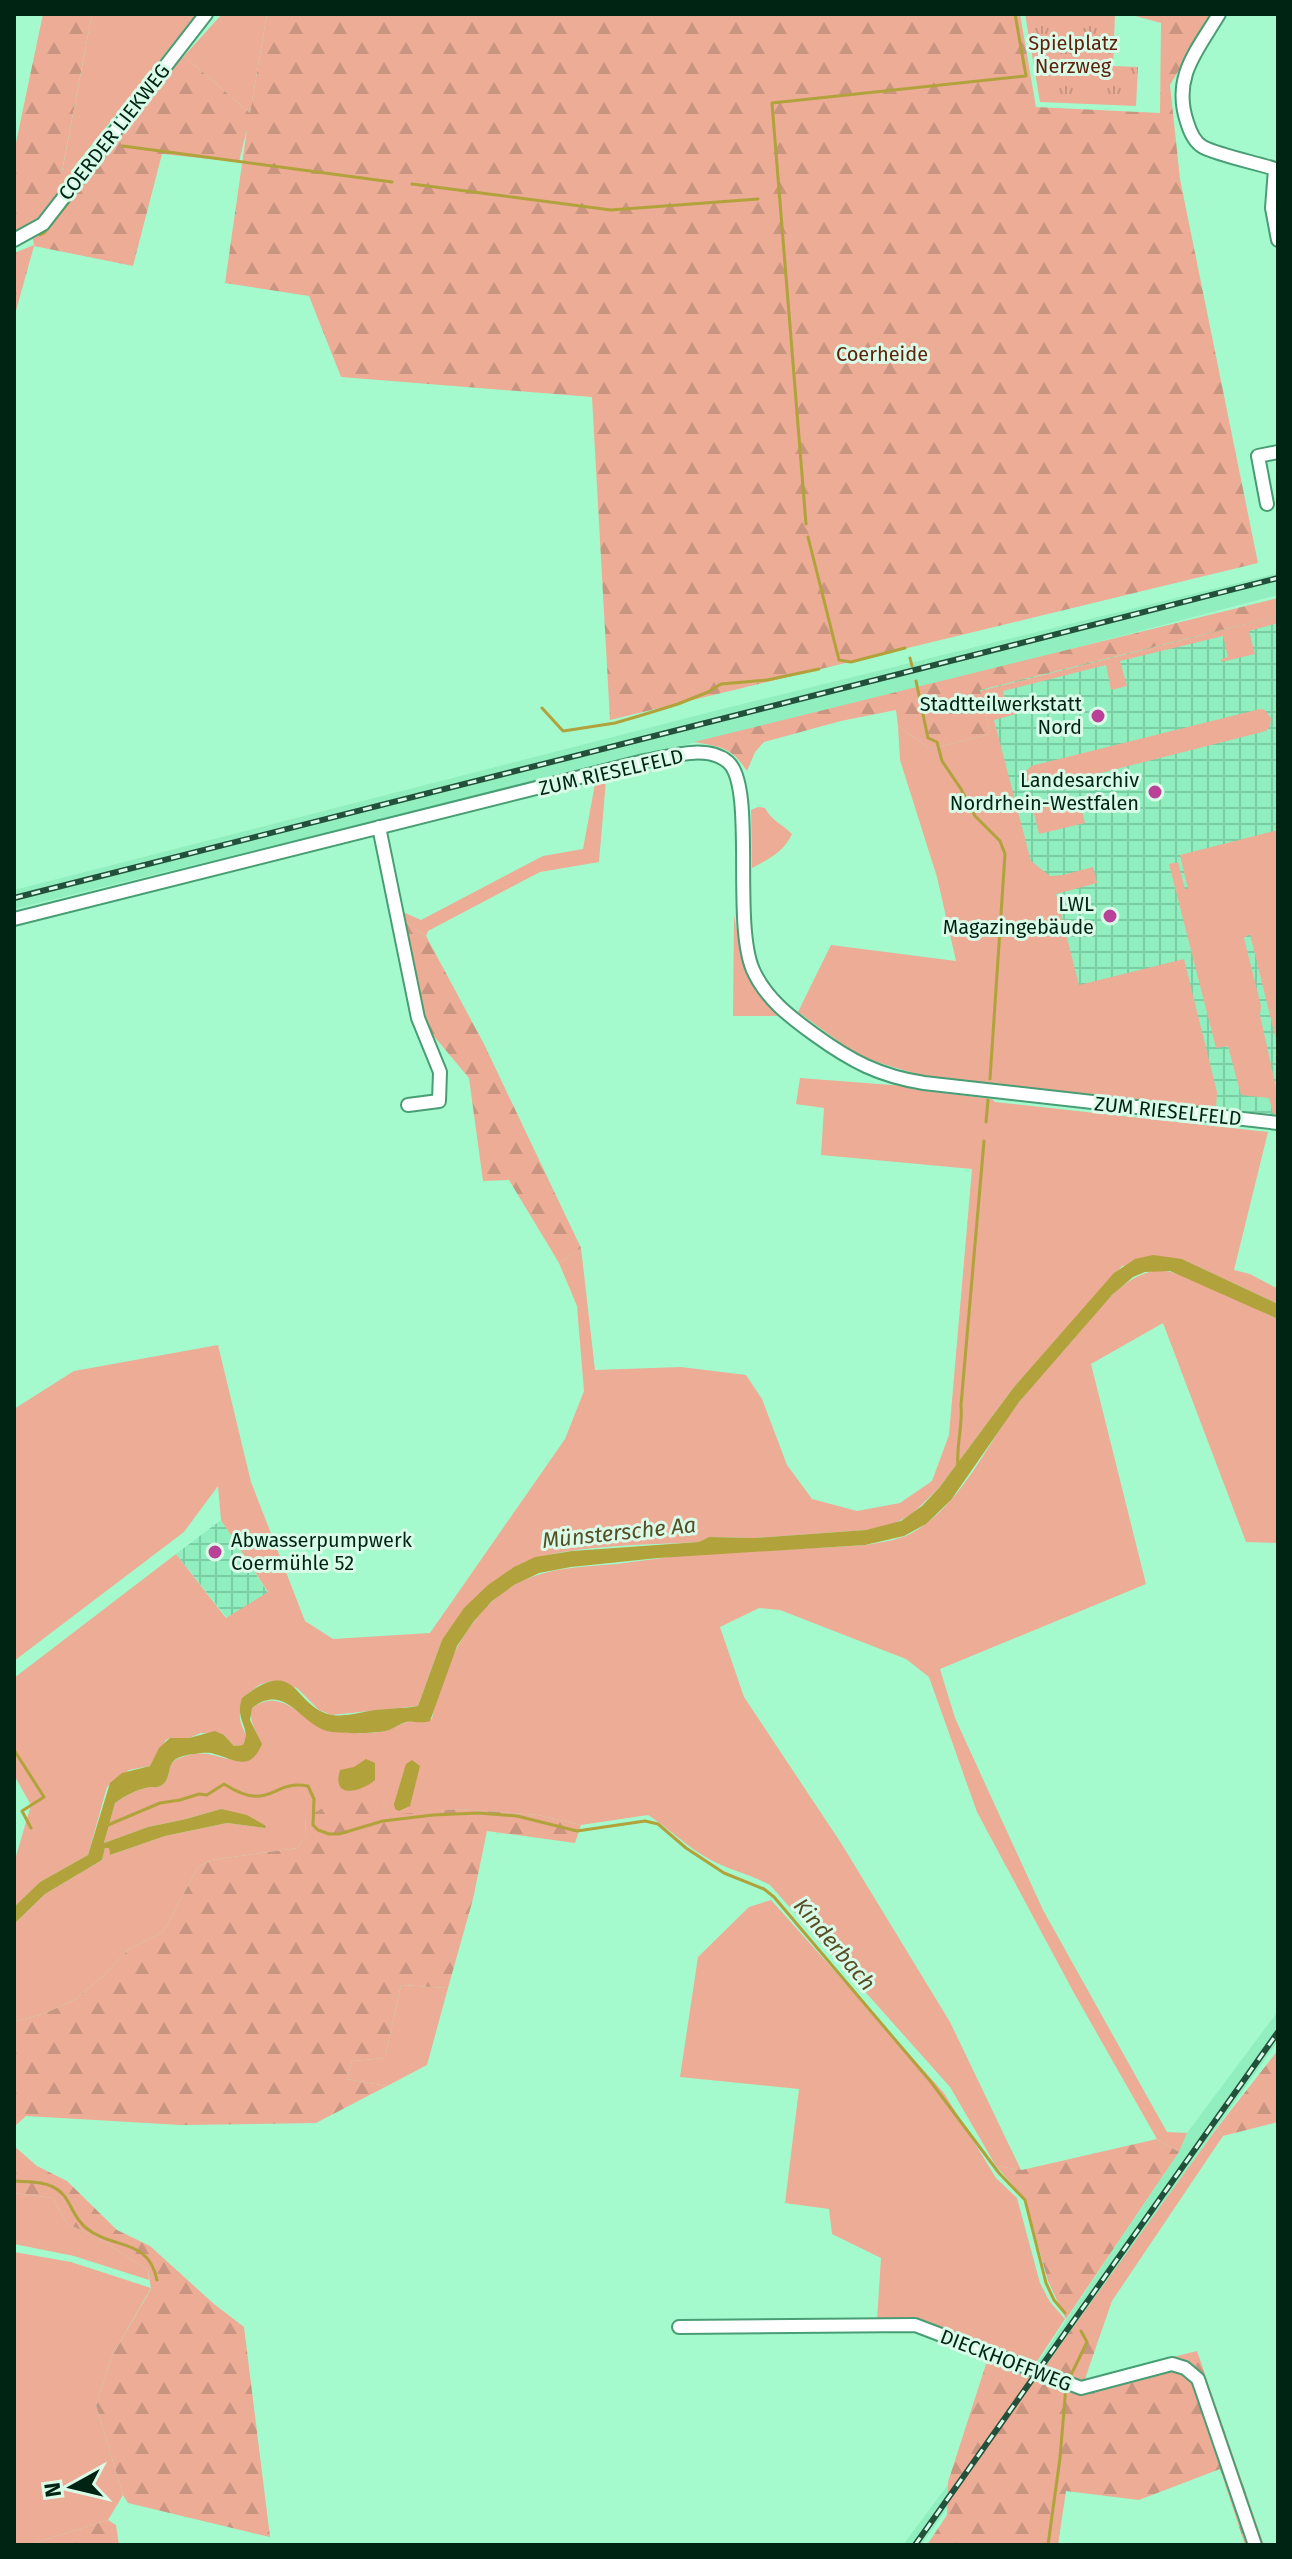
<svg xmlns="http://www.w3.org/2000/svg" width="1292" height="2559" viewBox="0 0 1292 2559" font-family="'Fira Sans',sans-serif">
  <defs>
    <pattern id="industrial-grid" width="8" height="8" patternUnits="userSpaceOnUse" patternTransform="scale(2)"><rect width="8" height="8" fill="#91efbf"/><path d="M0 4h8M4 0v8" fill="none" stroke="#7bcda3"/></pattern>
    <pattern id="forest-firs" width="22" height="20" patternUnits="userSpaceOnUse" patternTransform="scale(2)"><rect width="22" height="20" fill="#ecac96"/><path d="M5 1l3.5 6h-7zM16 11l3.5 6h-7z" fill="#c99480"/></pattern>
    <pattern id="park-tufts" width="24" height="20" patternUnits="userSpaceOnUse" patternTransform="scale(2)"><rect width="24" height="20" fill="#ecac96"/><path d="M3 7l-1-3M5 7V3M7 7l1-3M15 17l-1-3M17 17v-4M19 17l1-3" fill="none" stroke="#c99480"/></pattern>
  </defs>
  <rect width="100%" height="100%" fill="#a5facd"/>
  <!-- built -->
  <path fill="#91efbf" d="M1278,573V595L983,672L14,909V890L730,707Z
    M1278,2011V2041L921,2545H903L1028,2377L1179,2152L1187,2133Z"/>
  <!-- industrial -->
  <path fill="url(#industrial-grid)" d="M1278,611V1115L1081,1093L979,686Z
    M221,1520L268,1593L227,1618L176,1554Z"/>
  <!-- green -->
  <path fill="#ecac96" d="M92,14H197L78,162L62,172Z
    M222,14H267L250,113L184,56Z
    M1278,616V623L1249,631L1255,654L1221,662V659L1228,657L1223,636L1120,661L1127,686L1111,690L1106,665L1003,691L1008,712L1015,710L1016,714L994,720L1031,861L1050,876L1063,875L1093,867L1097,883L1056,894L1079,985L1184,959L1217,1092L1216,1108L1125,1102L933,1079L860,1057L798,1012L831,945L956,961L937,877L900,760L898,726L930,749L990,734L980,691Z
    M1260,709L1265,710L1271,718L1270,727L1266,731L1038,789H1033L1025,783L1024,773L1031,766Z
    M606,780L599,862L540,872L428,931L426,936L404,920L403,912L421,920L543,856L583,849L595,784Z
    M1075,800H1079L1085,823L1039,834L1033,810Z
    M758,807L765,808C772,821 782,824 792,834C784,852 769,859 752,868L751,810Z
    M1278,830V1048L1250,934L1244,938L1261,1006L1260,1015L1278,1096V1115L1273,1114L1269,1098L1241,1095L1228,1046L1216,1048L1169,864L1178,862L1185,889H1188L1180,855Z
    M734,915C742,958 748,982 777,1016H733Z
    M800,1078L905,1086L912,1089L992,1099L995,1102L1268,1132L1234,1270L1250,1274L1278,1289V1304L1182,1259L1122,1266L1014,1387L939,1488L912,1514L892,1525L866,1530L754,1538L709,1537L700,1542C655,1545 544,1544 511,1570L442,1640L418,1706L332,1715L319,1710L297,1688L271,1681L259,1685L242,1698C242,1704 239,1713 240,1719C242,1731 249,1733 243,1745L234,1746L224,1735L201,1733L189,1738H170L166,1740L150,1766L129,1770L107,1787L88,1855L40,1882L14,1907V1863L31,1805L14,1775V1678L176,1554L226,1618L268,1592L221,1520L218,1486L184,1532L14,1661V1409L74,1371L218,1345L251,1482L305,1621L333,1639L430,1633L565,1439L584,1391L577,1306L559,1263L581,1248L595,1370L681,1367L746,1375L762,1399L787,1465L812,1499L857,1511L900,1503L932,1481L949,1435L972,1169L821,1155L824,1108L796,1104Z
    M1158,1270C1193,1273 1244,1303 1278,1319V1543L1246,1542L1163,1323L1091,1364L1146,1584L940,1669L955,1718L1043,1910L1167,2132L1187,2133L1179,2152L1157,2139L1074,1993L977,1812L929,1677L906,1659L780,1610L759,1608L720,1627L744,1697L841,1843L950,2022L1021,2170L996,2166L950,2087L770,1885C752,1875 729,1870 711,1860C688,1848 670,1829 648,1815L581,1825L538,1815L459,1809L389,1816L383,1801L306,1818L305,1837L298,1848L211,1860L198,1867L163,1932L129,1949L104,1975L74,2000L46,2013L14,2022V1924L45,1894L102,1860L105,1848H109L110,1855L165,1836L227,1823L265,1828L221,1809L186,1819L148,1827L104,1843L115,1803C124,1796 138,1789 150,1787C155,1787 158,1788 162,1785C176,1775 159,1762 189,1755C219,1747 234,1774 260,1749C261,1733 247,1724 252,1708C285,1684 305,1727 335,1731C349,1734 371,1734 385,1731C393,1729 401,1723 408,1722C418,1721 422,1724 432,1719C440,1670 471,1608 516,1584C548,1567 582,1567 617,1564C641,1561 665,1557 689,1555C748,1551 806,1549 865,1545C883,1542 902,1540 917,1530C963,1501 987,1444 1019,1402C1039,1377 1062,1353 1083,1328C1105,1303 1123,1276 1158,1270Z
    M771,1900L944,2093L996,2178L1017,2198L1040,2283L1050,2302L1065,2319L1034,2366L877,2320L881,2258L832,2234L829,2209L785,2203L799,2089L680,2077L698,1957L749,1907Z
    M401,1985L448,1988L427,2065L387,2086L347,2079L352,2061L385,2058Z
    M1217,2128L1223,2136L1112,2301L1097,2344L1087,2328L1077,2322Z
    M14,2193L53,2198L68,2225L94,2235L148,2270L149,2280L74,2256L14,2244Z
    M14,2252L71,2262L151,2288L112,2356L96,2405L123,2495L108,2520L28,2545H14Z"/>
  <!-- forest -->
  <path fill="url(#forest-firs)" d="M43,14H92L62,171L79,162L184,56L250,113L267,14H1020L1036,107L1160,113L1161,23L1128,14H1212L1170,85L1180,179L1258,563L610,720L592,397L341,377L309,296L225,283L247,129L239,162L162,154L133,266L34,246L14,318V253L34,245L32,235L14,233V152Z
    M1278,598V616L980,690L990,734L930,749L898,726L896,710L841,721L764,742L755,752L747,771C731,747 722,747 694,742Z
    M404,920L426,936L484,1044L581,1248L559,1263L509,1180L483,1181L469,1078L427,1028Z
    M373,1796L383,1801L389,1815L459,1809L538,1815L581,1825L575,1843L487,1831L473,1899L448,1988L401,1985L385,2058L352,2061L347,2079L387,2086L316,2123L181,2125L26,2116L14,2127V2022L46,2013L74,2000L104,1975L129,1949L163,1932L198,1867L211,1860L298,1848L305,1837L306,1818L321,1809Z
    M1278,2050V2122L1223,2136L1217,2128Z
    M1157,2139L1179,2152L1066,2319L1048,2281L1025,2199L996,2166L1022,2170Z
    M14,2146L37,2166L67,2181L117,2230L150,2246L214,2304L244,2327L270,2537L128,2503L123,2495L96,2405L112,2356L151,2289L148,2270L94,2235L68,2225L53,2198L14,2193Z
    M1077,2322L1087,2327L1097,2344L1085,2379L1197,2351L1264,2545H1245L1220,2469L1139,2500L1066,2491L1058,2545H927L947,2515L948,2482L987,2361L1036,2380Z
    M108,2520L116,2525L119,2545H28Z"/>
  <!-- park -->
  <path fill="url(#park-tufts)" d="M1025,14H1115L1113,66L1138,67L1136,106L1040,102Z"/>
  <!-- water -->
  <path fill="#b1a23c" d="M1153,1255L1182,1259L1278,1304V1319L1170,1271L1145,1272L1133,1277L1112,1295L1019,1402L951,1500L926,1524L904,1536L865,1545L658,1558L571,1567L539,1573L514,1585L492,1601L474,1621L457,1646L430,1721C421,1724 413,1721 406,1722C400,1724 394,1728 389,1730C377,1734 339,1734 327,1731C300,1724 286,1682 252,1708L250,1720L262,1744C250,1773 234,1759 214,1754C209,1752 201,1753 195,1754C159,1757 176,1775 162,1785C158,1788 154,1787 150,1787C138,1789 124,1796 115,1803L104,1843L148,1827L186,1819L221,1809L247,1815L266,1826L265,1828L227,1823L165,1836L110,1855L109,1848H105L102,1860L45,1894L14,1924V1907L40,1882L88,1855L110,1783L122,1773L150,1766L159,1748L170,1738H189L215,1731L224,1735L234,1746L243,1745C252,1727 234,1721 242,1698C298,1653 293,1708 332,1715C344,1717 357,1713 369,1711C385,1708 402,1709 418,1706L442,1640L464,1608L488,1585L514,1567L535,1557L572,1551L699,1542L709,1537L754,1538L866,1530L901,1521L922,1506L939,1488L1014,1387L1114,1273L1135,1259Z
    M366,1759L375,1763V1780C361,1792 331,1800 340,1770L354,1767Z
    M412,1760L420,1766L410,1806L399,1811L395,1809L394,1804L406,1764Z"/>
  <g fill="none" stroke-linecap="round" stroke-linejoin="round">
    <!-- stream -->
    <path stroke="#b1a23c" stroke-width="3" d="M123,146L392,182
      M412,184L611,210L758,199
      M40,235L44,233L102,160
      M806,524L772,103L1026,76L1015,14
      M808,537L839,660L851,662L905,648
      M910,658L912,666
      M916,681L928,738L937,742L942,761L961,789L975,816L1000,841L1005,854L990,1079
      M542,708L563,731L570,730L615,723L639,716L678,704L708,692L721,684L767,680L819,669
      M986,1122L988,1100
      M958,1467C956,1446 963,1425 961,1405L984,1141
      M14,1750L44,1797L22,1811L31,1828
      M108,1825L160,1803L180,1800L199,1794L207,1795L224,1784C271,1814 271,1779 308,1786L314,1799L313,1825L318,1830L329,1834H339L383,1821L433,1815L478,1813L517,1816L577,1831L645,1821L658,1824L686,1848L724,1873L764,1889L774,1897L931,2082L999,2173L1025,2200L1046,2283L1054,2300L1065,2313
      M14,2181C25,2182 41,2181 51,2186C72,2195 69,2214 86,2228C113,2250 148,2237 157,2280
      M1069,2379L1087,2342L1081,2331
      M1048,2545L1060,2458L1066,2386"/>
    <defs>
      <path id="street" d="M1219,14C1197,51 1172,77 1187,122C1190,132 1194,142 1203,147C1218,155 1257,163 1275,169L1272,208L1278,240
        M14,240L43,224L206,14
        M1267,504L1258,456L1278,452
        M379,827L418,1018L440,1072L439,1101L408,1105
        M14,919L640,762C665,758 706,743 728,762C756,786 732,922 753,970C766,999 790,1017 815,1035C851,1061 879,1076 924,1083L1278,1123
        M679,2327L915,2325L1081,2388L1172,2364L1185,2368L1198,2379L1255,2545"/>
    </defs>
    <!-- street casing -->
    <use href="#street" stroke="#489d74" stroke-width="16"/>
    <!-- street -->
    <use href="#street" stroke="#fff" stroke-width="12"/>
    <defs>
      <path id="rail" d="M14,898L1278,578
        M915,2545L1278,2032"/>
    </defs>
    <!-- rail casing -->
    <use href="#rail" stroke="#22503a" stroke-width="6"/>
    <!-- rail -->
    <use href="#rail" stroke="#dbfbe9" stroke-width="3" stroke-dasharray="9" stroke-linecap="butt"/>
  </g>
  <!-- markers -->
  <g fill="#b94298" stroke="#dbfbe9" stroke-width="3">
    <circle cx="1098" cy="716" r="8"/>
    <circle cx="1155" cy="792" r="8"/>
    <circle cx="1110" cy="916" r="8"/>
    <circle cx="215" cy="1552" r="8"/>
  </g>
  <g text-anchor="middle" stroke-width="6" stroke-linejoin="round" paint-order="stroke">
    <!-- park labels -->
    <g font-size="20" fill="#5c220b" stroke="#dbfbe9">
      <text x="1073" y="50">Spielplatz<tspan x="1073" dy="23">Nerzweg</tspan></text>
      <text x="882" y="361">Coerheide</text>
    </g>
    <!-- street labels -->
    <g font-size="20" fill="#002414" stroke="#dbfbe9">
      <text transform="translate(114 132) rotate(-52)" y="7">COERDER LIEKWEG</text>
      <text transform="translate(611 772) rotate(-13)" y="7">ZUM RIESELFELD</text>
      <text transform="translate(1168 1111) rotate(6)" y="7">ZUM RIESELFELD</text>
      <text transform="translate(1006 2360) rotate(21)" y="7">DIECKHOFFWEG</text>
    </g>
    <!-- poi labels -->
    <g font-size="20" fill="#002414" stroke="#dbfbe9" text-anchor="end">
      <text x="1082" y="711">Stadtteilwerkstatt<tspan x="1082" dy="23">Nord</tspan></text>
      <text x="1139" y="787">Landesarchiv<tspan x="1139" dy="23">Nordrhein-Westfalen</tspan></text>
      <text x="1094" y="911">LWL<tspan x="1094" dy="23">Magazingebäude</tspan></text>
      <text x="231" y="1547" text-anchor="start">Abwasserpumpwerk<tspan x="231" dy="23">Coermühle 52</tspan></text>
    </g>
    <!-- water labels -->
    <g font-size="22" font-style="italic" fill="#564f26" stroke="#dbfbe9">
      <text transform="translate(619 1532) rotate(-6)" y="8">Münstersche Aa</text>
      <text transform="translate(835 1944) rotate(50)" y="8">Kinderbach</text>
    </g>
  </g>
  <!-- border -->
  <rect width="1292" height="2559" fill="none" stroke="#002414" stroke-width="32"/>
  <!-- north arrow -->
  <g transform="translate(72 2487) rotate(262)" stroke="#dbfbe9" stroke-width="6" paint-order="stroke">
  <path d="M0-6L14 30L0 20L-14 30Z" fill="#002414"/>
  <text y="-12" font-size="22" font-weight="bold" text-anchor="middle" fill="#002414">N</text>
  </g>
</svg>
